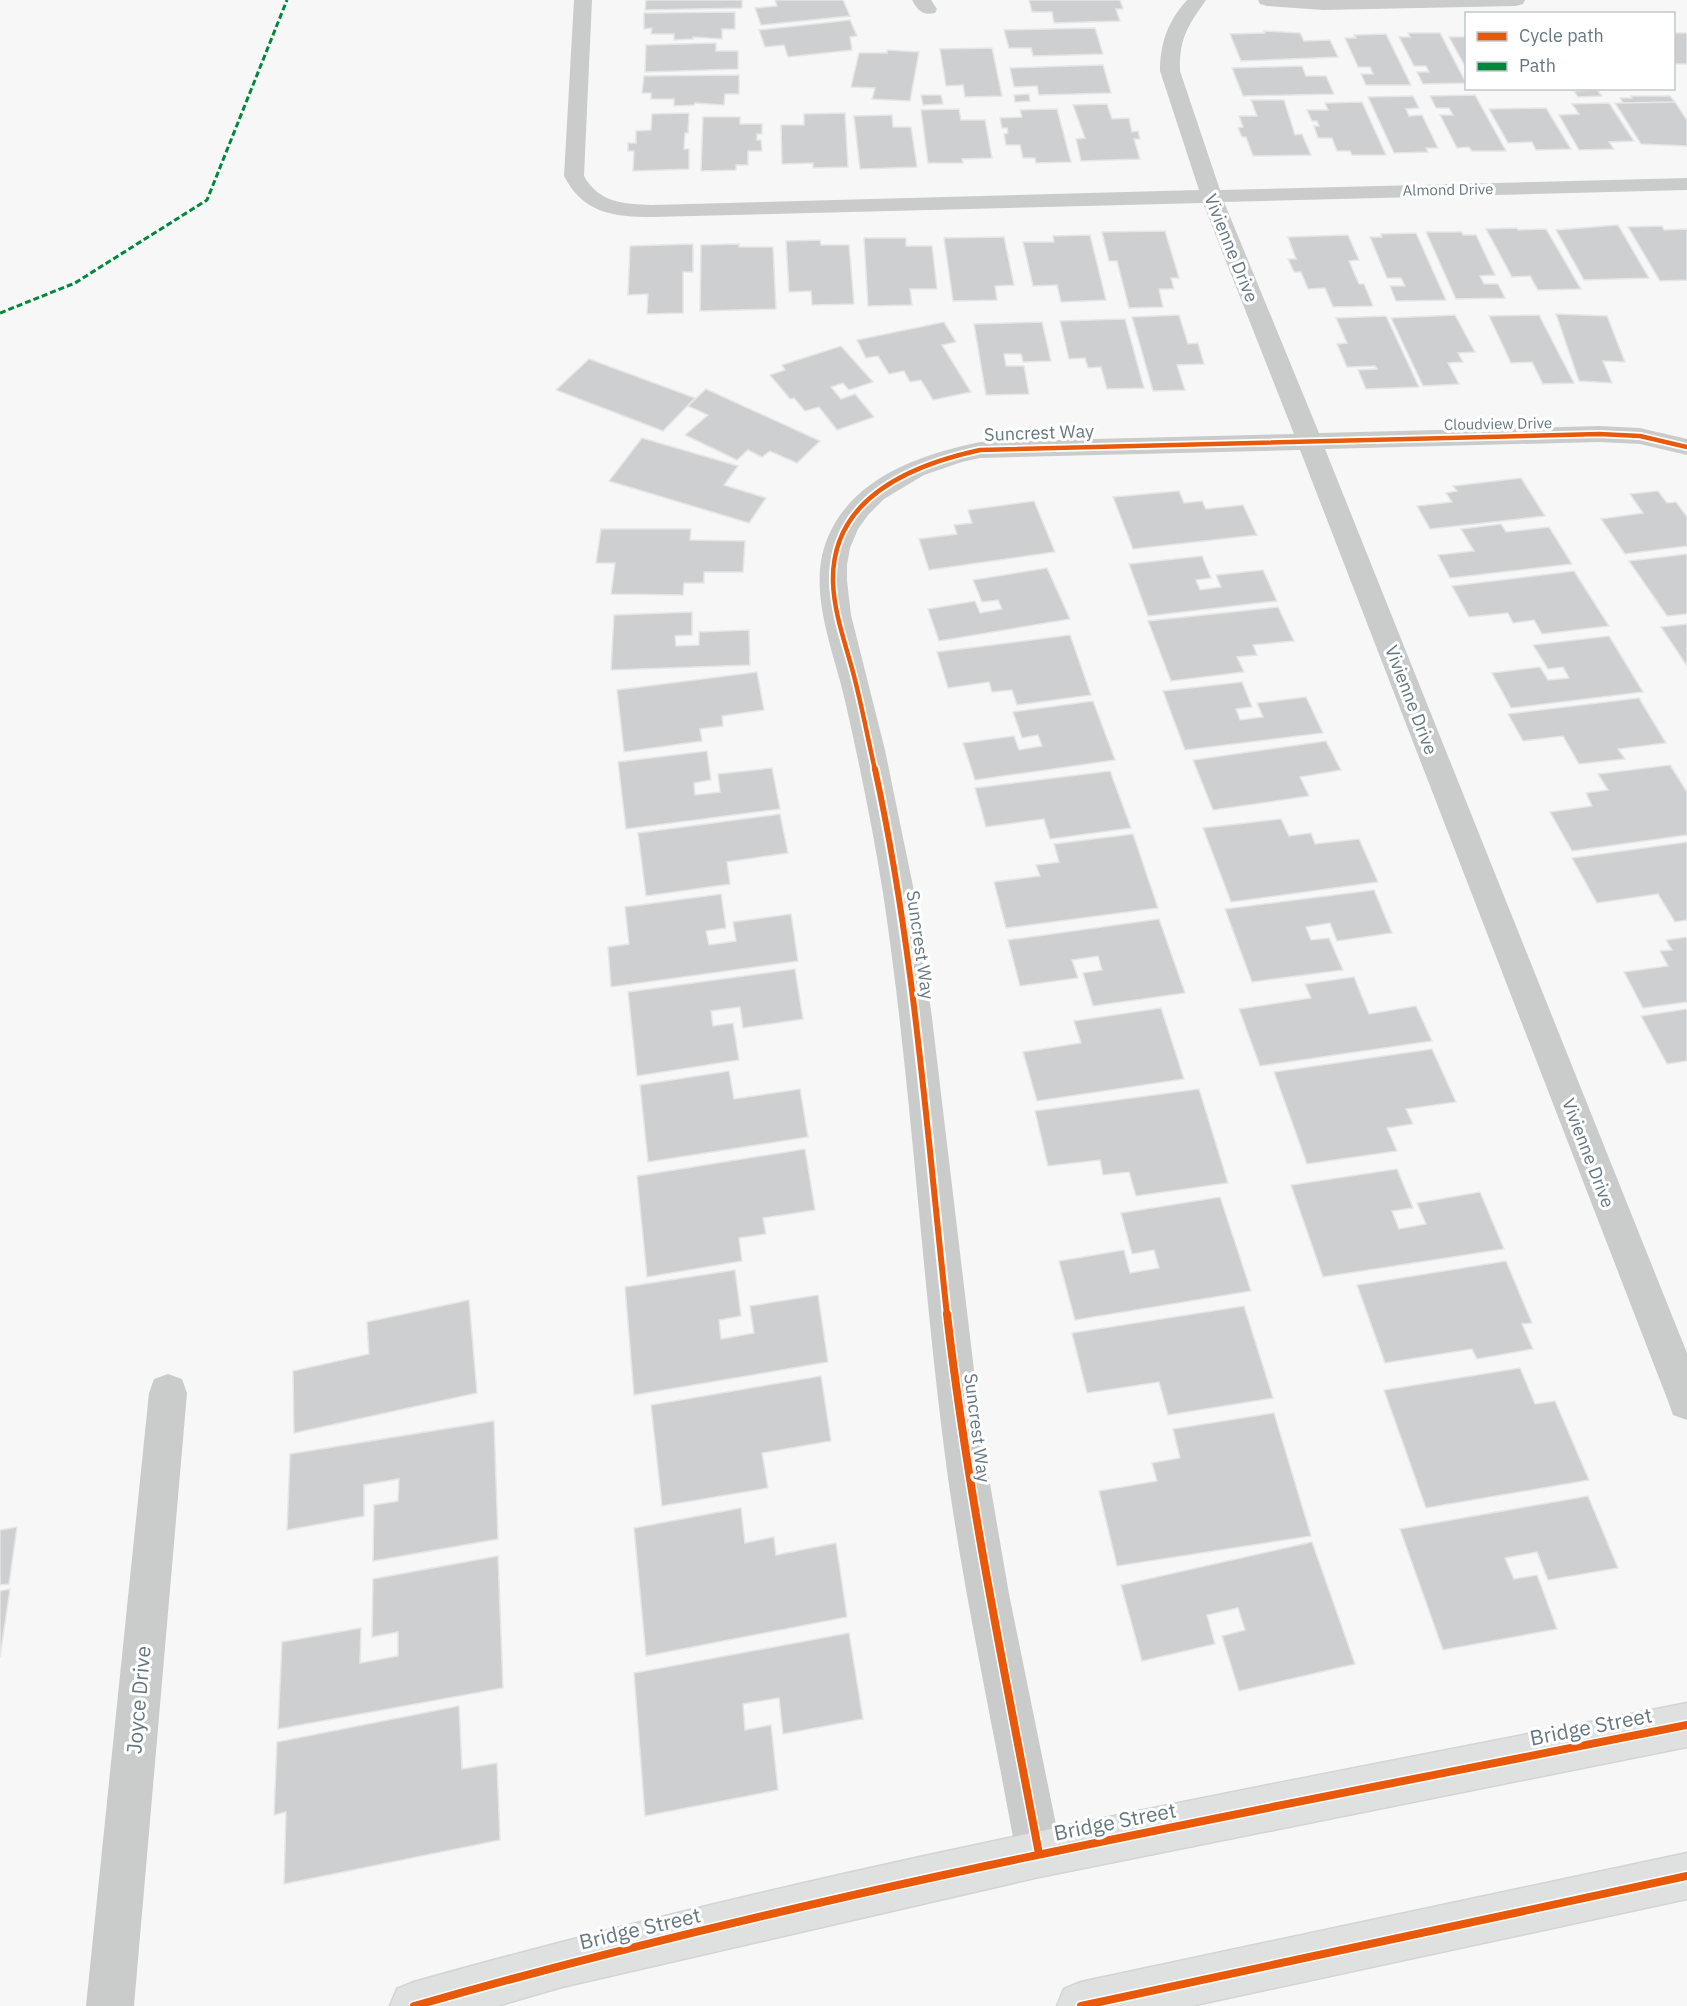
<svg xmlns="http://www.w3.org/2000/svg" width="1687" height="2006" viewBox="0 0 1687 2006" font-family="'IBM Plex Sans',sans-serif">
  <rect width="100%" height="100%" fill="#f7f7f7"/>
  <!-- building -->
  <path fill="#cdcfd0" stroke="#e6e6e6" stroke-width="1.5" d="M646,0H742V8L645,10Z
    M775,0H843L850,16L761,25L755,8L777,6Z
    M1029,0H1120L1123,9H1116L1120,21L1054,23L1052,12H1032Z
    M735,12V29H722V39L693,37V39L674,40V34H651L652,28L644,29V13Z
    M850,20L857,36L850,37L852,50L788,57L784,45L765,47L759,30Z
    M1095,28L1103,54L1033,56L1031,48H1009L1004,30Z
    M1264,31L1300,33L1304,41L1330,40L1338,57L1241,61L1230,34L1265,33Z
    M1408,33H1440L1466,83L1423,84L1417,72H1429L1426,66H1414L1399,37H1410Z
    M1674,33H1687V64H1674Z
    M1386,34L1411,85H1366L1361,74H1373L1370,67H1358L1345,38H1356L1354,35Z
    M1449,37H1466V68Z
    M716,43V51H738V69L645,72L646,45Z
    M992,48L1002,96L965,97L963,85L946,86L940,49Z
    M887,50L919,52L910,101L872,99L875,88L851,87L859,53H887Z
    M1103,65L1111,93L1039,95L1037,86L1014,87L1010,68Z
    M1302,66L1306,76H1326L1334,94L1243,96L1232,68Z
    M739,75V94H725L724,105L695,103L694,105L674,106V99H651V93H642L644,76Z
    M1597,90L1602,96L1578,97L1574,91Z
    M1029,94L1030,101L1015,102L1014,95Z
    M921,95H941L943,104L923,105Z
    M1475,95L1506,151H1472L1469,147L1457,148L1440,115H1453L1449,108H1436L1430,96Z
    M1413,96L1419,108L1406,109L1409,116L1422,115L1438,148H1426L1428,152L1394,153L1368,97Z
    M1631,96H1670L1675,102L1623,103L1620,98H1632Z
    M1251,100H1284L1295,135L1302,134L1311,155L1253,156L1246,137H1242L1238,128L1243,127L1239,116H1257Z
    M1362,102L1386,155H1352L1350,151H1337L1332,138H1318L1314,126H1319L1317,121H1312L1307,110H1328L1325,103Z
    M1675,102L1687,120V146L1641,144L1615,103Z
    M1609,103L1634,141L1609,142L1614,149L1579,150L1559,115L1579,114L1572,104Z
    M1107,104L1112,119L1129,118L1132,132L1138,131L1140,139H1134L1140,159L1081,161L1076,139L1085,138L1073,105Z
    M1546,108L1571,149L1536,150L1532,142L1508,143L1489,109Z
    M959,109L961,120H985L992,158L962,159L963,163H928L921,110Z
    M1057,109L1071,162L1036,163L1035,158H1023L1020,145H1006L1004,134L1008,133L1007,128H1002L1000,118L1022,117L1020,110Z
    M689,113L688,133H685L684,149H689V169L633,171L634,151H628V143H636V131L651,130L652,114Z
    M845,113L848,167L813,168V163L782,164L781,125H804V114Z
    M892,115L893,127H911L917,167L860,169L854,116Z
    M703,117H740V124H762V134H757V140H761L762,151H748V165H736V170L701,171Z
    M1618,225L1649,278L1584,280L1556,230Z
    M1662,226L1664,230L1687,229V280L1660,281L1628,227Z
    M1517,228L1518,230L1546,229L1581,289L1538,290L1530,276L1512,277L1486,229Z
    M1165,231L1179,278H1171L1174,289H1159L1163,307L1129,308L1117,261H1109L1102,232Z
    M1426,232H1462L1463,235H1476L1495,275L1480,276L1484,284H1498L1505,298L1456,299Z
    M1416,233L1446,300L1396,301L1390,286H1405L1401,278H1387L1370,237H1382L1381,234Z
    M1090,235L1106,300L1061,302L1057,285L1033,286L1023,242H1054L1053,236Z
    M1348,235L1359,260L1349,261L1359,284H1364L1373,306L1333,307L1325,288L1308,289L1301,272H1294L1288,259H1296L1288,237Z
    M1004,237L1014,285L995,286L997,300L953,301L944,238Z
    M864,238H906V246H932L937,289H910L912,305L868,306Z
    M820,240L821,245H849L854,304L812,305L811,291L789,292L786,241Z
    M693,244V272H683V313L647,314L648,294L628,295L630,246Z
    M739,244V247H773L776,309L700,311L701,245Z
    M1556,314L1607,316L1625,362L1603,361L1612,383L1579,381Z
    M1179,315L1188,344L1198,343L1204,364L1177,365L1185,390L1153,391L1132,317Z
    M1455,315L1475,352L1458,353L1463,362L1448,363L1459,384L1423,386L1391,318Z
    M1539,315L1574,383L1543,384L1532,362L1511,363L1489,316Z
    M1386,316L1419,387L1366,389L1358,370L1377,369L1375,366L1347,367L1337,344L1347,343L1336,318Z
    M1125,319L1144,388L1107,389L1101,367L1088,368L1085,358L1069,359L1060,321Z
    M944,322L956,342L942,345L971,392L933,400L921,380L910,382L904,371L889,374L878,356L866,358L857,340Z
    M1042,322L1051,361L1023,362L1021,354H1004L1006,366H1024L1029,394L986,395L974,324Z
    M841,346L873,382L849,390L843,383L831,387L841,399L855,394L874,417L837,430L819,407L805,411L794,398L790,399L770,375L785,370L782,365Z
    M589,359L695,398L663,431L556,390Z
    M706,389L820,441L797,463L770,451L762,457L748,450L737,460L685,435L708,415L688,406Z
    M642,438L738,466L724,485L766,498L749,523L609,481Z
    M1521,478L1545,516L1430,529L1417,506L1452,502L1446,493L1457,491L1453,486Z
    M1179,491L1184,503L1202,501L1206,509L1243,505L1257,535L1133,549L1113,497Z
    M1658,491L1667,503L1676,502L1687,517V546L1625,554L1601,519L1643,513L1630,494Z
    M1034,501L1055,552L929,570L919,539L957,534L954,525L972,523L968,510Z
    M1501,524L1506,532L1549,527L1572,564L1450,578L1438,555L1474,551L1461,529Z
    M601,529H691L690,540L745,541L743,572H704V583H684L683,595L611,594L615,563H596Z
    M1687,554V614L1667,616L1629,561Z
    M1202,556L1211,578L1196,580L1200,590L1221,587L1216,575L1263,570L1277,601L1148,616L1129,564Z
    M1047,568L1070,619L939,641L928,609L975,601L980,613L1002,609L998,600L982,602L973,580Z
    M1574,571L1609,626L1542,634L1534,620L1513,623L1508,613L1469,617L1452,586Z
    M1278,607L1294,641L1253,645L1257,655L1237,657L1244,672L1171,681L1148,621Z
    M692,612V635L675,636L676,646L699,645V632L749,630L750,665L611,670L614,615Z
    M1687,624V666L1661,627Z
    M1070,635L1091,695L1017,705L1012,690L992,692L989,682L948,688L937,652Z
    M1609,636L1643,692L1511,708L1492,673L1540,667L1548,680L1569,678L1563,667L1548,669L1533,645Z
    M757,672L764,710L722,716L723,726L700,729L702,741L624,752L617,690Z
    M1242,682L1252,707L1236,709L1240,720L1263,717L1257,703L1306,697L1323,733L1185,750L1163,691Z
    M1639,698L1666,743L1618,749L1625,759L1579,764L1563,736L1523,741L1508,714Z
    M1093,701L1115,760L975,780L963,743L1014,736L1019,750L1042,746L1038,735L1022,738L1013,712Z
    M1326,741L1341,770L1300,777L1309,796L1213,810L1193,760Z
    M707,751L711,780L694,783L695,795L720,792L718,774L772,768L780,809L626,829L618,762Z
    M1670,765L1687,792V835L1572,851L1550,812L1592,806L1586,793L1608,790L1598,774Z
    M1110,771L1131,828L1050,839L1044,819L986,827L975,788Z
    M780,814L788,853L727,862L730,884L646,896L638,833Z
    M1281,819L1289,836L1311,833L1315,844L1359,839L1378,882L1231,902L1203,828Z
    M1133,834L1158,908L1006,928L994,882L1040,876L1036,865L1059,862L1054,844Z
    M1687,842V920L1675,922L1658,894L1597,903L1572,858Z
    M1374,890L1392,933L1337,941L1330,923L1306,927L1311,940L1329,938L1343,970L1252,982L1225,909Z
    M721,894L726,928L706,931L709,945L736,941L733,922L791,914L798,961L611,987L608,947L629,944L625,907Z
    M1159,919L1185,993L1093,1006L1083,973L1102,970L1098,956L1072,960L1078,978L1020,986L1008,940Z
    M1687,937V1002L1643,1008L1624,972L1668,966L1660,951L1672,950L1666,940Z
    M795,969L803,1019L743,1028L740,1007L711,1011L713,1026L733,1023L739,1060L637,1076L628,992Z
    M1354,977L1369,1014L1416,1006L1432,1041L1260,1066L1239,1009L1311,998L1305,984Z
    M1161,1008L1184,1079L1037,1101L1023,1052L1081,1043L1074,1021Z
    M1687,1009V1061L1667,1064L1641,1016Z
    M1432,1049L1456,1102L1406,1109L1413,1124L1387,1128L1397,1151L1307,1164L1274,1072Z
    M729,1071L734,1099L800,1089L808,1137L648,1162L640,1085Z
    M1199,1089L1228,1183L1136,1196L1129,1172L1103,1175L1100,1160L1048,1166L1035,1111Z
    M805,1149L815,1210L763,1218L766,1234L739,1238L742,1261L647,1277L637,1176Z
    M1397,1169L1413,1208L1392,1211L1399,1229L1426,1224L1417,1203L1480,1192L1504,1249L1323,1277L1291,1185Z
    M1220,1197L1251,1291L1075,1320L1059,1261L1124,1250L1130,1273L1159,1268L1154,1250L1132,1254L1121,1213Z
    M1506,1261L1532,1323L1522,1324L1533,1349L1477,1359L1472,1349L1385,1363L1357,1285Z
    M735,1270L741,1316L719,1320L721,1339L754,1333L750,1306L818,1295L828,1362L634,1395L625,1287Z
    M469,1300L477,1393L294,1433L293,1371L369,1354L367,1322Z
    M1244,1306L1273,1398L1168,1415L1159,1382L1087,1393L1072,1333Z
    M1520,1368L1535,1404L1555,1401L1589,1480L1426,1508L1384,1390Z
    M821,1376L831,1441L762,1453L768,1488L662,1506L651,1405Z
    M1274,1413L1311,1536L1117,1566L1099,1491L1157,1481L1152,1463L1180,1458L1173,1429Z
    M494,1421L498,1539L373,1561L374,1505L398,1501L399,1479L364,1485V1516L287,1530L290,1454Z
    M1588,1496L1618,1568L1548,1580L1537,1552L1505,1558L1514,1579L1537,1575L1557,1629L1443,1650L1400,1529Z
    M741,1508L745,1543L774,1537L776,1555L836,1543L847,1617L646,1656L634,1528Z
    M17,1527L9,1584L0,1585V1530Z
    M1312,1542L1355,1664L1239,1691L1222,1636L1245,1630L1238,1608L1207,1615L1215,1644L1142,1661L1121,1585Z
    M498,1556L503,1688L278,1729L282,1642L361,1628L360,1663L398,1656V1632L372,1637L373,1579Z
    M10,1589L0,1657V1591Z
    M849,1633L863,1719L783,1734L779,1698L743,1704L745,1730L771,1725L778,1790L645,1816L634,1673Z
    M459,1706L462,1769L497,1763L500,1840L284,1884L286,1812L274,1815L277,1742Z"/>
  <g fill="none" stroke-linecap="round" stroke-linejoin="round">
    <defs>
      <path id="secondary" d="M1687,1703V1747L1039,1877L562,1987L497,2006H390L397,1989L414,1982C832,1864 1261,1787 1687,1703Z
        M1687,1853V1899L1191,2006H1057L1064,1989L1081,1982Z"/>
    </defs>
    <!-- secondary casing -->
    <use href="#secondary" stroke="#d3d4d5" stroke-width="3"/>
    <!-- street -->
    <path fill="#cacccc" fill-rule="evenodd" d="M574,0H592L584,176C599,203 624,204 652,205L1199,190L1160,71C1160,43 1168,21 1187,0H1206C1188,26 1179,38 1180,71L1220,190L1687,178V190L1224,202L1319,433L1599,426L1640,428L1687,439V455L1640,444L1599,442L1325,449L1687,1353V1420L1673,1415L1668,1401L1300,450L980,458L962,462L924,475L884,499L868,515L858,529L850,548L847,565V581L851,615L885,750L914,891L932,1018L982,1437L1009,1594L1062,1854L1055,1870L1039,1877L1023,1870L1016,1854C991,1714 959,1574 942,1432C920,1253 910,1072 883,893C873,830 860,767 846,705C836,657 809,598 824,548C845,480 917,455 980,442L1294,434L1203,203L652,217C613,217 583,213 564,176Z
      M912,0H931L937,9L935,13C922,16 918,10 912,0Z
      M1258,0H1525L1523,4L1516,6L1323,10L1267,6L1260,4Z
      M168,1374L182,1379L187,1393L134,2006H86L149,1393L154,1379Z"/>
    <!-- secondary -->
    <use href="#secondary" fill="#dfe0e0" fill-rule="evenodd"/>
    <!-- quiet -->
    <path stroke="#00873e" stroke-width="3" stroke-dasharray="6 3" stroke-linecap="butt" d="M0,313L75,283L207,200L287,0"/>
    <defs>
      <path id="cycleway-far2" d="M875,770C868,739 862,707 854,676C846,645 834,614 833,582C831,498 911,465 980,450L1599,434L1640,436L1687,447"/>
      <path id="cycleway-far1" d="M875,769C914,948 927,1133 947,1315"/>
      <path id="cycleway" d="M947,1314C968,1496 1005,1674 1039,1854
        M414,2006C832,1887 1261,1810 1687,1725
        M1081,2006L1687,1876"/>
    </defs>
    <!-- cycleway-far2 casing -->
    <use href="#cycleway-far2" stroke="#fff" stroke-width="8"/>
    <!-- cycleway-far1 casing -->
    <use href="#cycleway-far1" stroke="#fff" stroke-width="10"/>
    <!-- cycleway casing -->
    <use href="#cycleway" stroke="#fff" stroke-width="11"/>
    <!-- cycleway-far2 -->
    <use href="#cycleway-far2" stroke="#e8590c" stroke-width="4.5"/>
    <!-- cycleway-far1 -->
    <use href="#cycleway-far1" stroke="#e8590c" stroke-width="6"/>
    <!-- cycleway -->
    <use href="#cycleway" stroke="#e8590c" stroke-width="8"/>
  </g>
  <g text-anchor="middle" stroke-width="6" stroke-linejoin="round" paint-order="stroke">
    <!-- far-street labels -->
    <g font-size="15" fill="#647780" stroke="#fff">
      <text transform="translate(1448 190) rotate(-1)" y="5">Almond Drive</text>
      <text transform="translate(1498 424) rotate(-1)" y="5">Cloudview Drive</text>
    </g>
    <!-- street labels -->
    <g font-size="18" fill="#647780" stroke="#fff">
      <text transform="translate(1231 248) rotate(68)" y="6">Vivienne Drive</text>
      <text transform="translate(1039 433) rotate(-2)" y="6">Suncrest Way</text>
      <text transform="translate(1411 700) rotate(69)" y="6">Vivienne Drive</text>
      <text transform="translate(920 945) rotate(82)" y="6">Suncrest Way</text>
      <text transform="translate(1588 1153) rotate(69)" y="6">Vivienne Drive</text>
      <text transform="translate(977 1428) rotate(83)" y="6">Suncrest Way</text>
    </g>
    <!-- near-street labels -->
    <g font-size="21" fill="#647780" stroke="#fff">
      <text transform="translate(139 1700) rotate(-85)" y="7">Joyce Drive</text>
      <text transform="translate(1591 1727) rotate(-11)" y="7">Bridge Street</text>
      <text transform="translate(1115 1822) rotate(-11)" y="7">Bridge Street</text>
      <text transform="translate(640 1929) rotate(-13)" y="7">Bridge Street</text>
    </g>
  </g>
  <!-- legend -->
  <rect x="1465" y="12" width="210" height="78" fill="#ffffff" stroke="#c1c9cc" stroke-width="1.5"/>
  <rect x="1477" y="32" width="30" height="9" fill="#e8590c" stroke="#c1c9cc" stroke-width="1.5"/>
  <text x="1519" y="42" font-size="18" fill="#647780">Cycle path</text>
  <rect x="1477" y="62" width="30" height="9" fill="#00873e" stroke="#c1c9cc" stroke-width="1.5"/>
  <text x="1519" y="72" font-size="18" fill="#647780">Path</text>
</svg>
